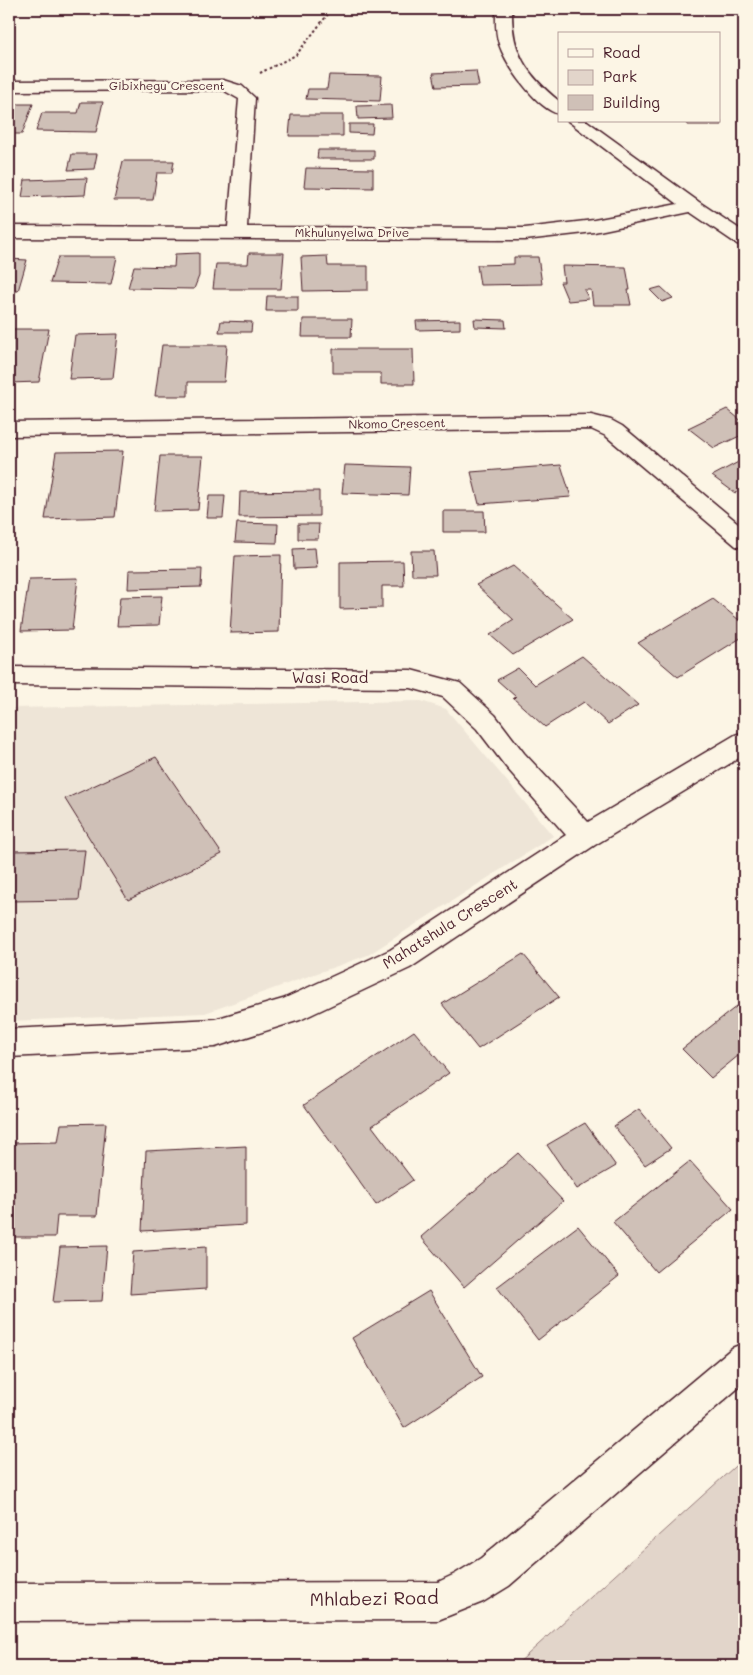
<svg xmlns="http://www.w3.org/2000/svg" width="753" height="1675" viewBox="0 0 753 1675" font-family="Mali,sans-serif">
  <rect width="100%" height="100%" fill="#fcf5e5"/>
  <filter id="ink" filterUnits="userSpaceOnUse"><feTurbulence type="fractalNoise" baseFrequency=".02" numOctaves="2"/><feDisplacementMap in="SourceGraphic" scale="10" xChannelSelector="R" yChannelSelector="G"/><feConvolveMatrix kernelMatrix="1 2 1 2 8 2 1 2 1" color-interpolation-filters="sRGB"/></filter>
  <g filter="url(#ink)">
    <!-- built -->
    <path fill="#eee5d7" d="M421,701L446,709L553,836L368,955L205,1013L9,1021V708Z"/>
    <!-- green -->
    <path fill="#e2d5ca" stroke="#967a7a" d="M744,1458V1666H9L516,1665Z"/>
    <!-- building -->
    <path fill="#cfc0b7" stroke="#4a1f2b" d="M476,71L479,86L436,87L433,73Z
      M329,75L382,76L380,101L306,99L308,89H327Z
      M81,102H103L96,132L36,131L42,113H78Z
      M9,104H33L22,134H9Z
      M391,105L392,118L358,119L357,106Z
      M291,115H343V136H289Z
      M719,117L722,125H688L687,121H719Z
      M349,124H373L372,134L349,133Z
      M318,150H374V159H317Z
      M72,154H97L94,169L68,170Z
      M123,161H174L172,173H157L153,200H114Z
      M306,168L373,169V188L304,187Z
      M87,178L85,195L22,197L25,180Z
      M199,253V276L194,289L128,288L134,266L174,267L175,254Z
      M249,253H284L281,289H213L216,264H248Z
      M327,256L328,266H368V290L303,291L301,257Z
      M58,257H117L111,284L50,283Z
      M514,257H538L542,284L480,285L477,265L514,264Z
      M9,259L27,260L18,291H9Z
      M562,266L626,267L630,290H628L631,305H593L591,290H584L589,299L568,301L560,282H564Z
      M661,287L673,298L662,302L650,290Z
      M267,296H298V311H266Z
      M303,319H352L351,337H302Z
      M474,319L505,320L506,328L475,327Z
      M460,320V329L417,330L416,321Z
      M221,321L252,322L251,332H219Z
      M9,329H49L39,382L9,383Z
      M118,334L113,378L69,379L75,335Z
      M162,345H227L224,382H188V396H155Z
      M333,349H413L414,384H381V373H333Z
      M727,409L744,423V434L714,448L688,428Z
      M123,451L115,517L45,519L56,452Z
      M160,456H203L198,510L154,511Z
      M744,459V488L735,493L712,476Z
      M345,465L410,467L408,495L342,493Z
      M561,465L571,497L479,504L471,472Z
      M319,491V516L239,517L240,492Z
      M209,496H225L223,518H207Z
      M443,511H484L485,532H443Z
      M237,523L278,524L277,543L235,542Z
      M298,524H319L318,539H298Z
      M315,548L317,568L294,569L293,549Z
      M411,551H434L436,575H412Z
      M281,555L279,632L230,633L235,556Z
      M403,561L404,586H382V608L340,609V562Z
      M513,566L573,619L513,655L490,635L514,620L476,585Z
      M202,569L201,587L128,589L129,570Z
      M78,578L72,630L21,631L29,579Z
      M162,596L159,625L117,626L120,597Z
      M713,599L744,624V636L678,677L638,643Z
      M582,656L638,705L608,724L584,702L545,727L513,698L516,697L497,680L518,668L535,685Z
      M156,757L222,854L128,900L65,799Z
      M85,850L79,900L9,901V851Z
      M523,954L559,997L478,1049L442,1004Z
      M737,1006L744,1013V1051L711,1078L682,1049Z
      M414,1031L449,1073L372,1126L413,1180L376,1205L304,1105Z
      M639,1109L671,1148L645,1165L614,1126Z
      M106,1123L97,1216H57L55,1237H9V1143L58,1142L61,1124Z
      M585,1123L616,1166L577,1189L547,1145Z
      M246,1146V1225L142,1231L146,1151Z
      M518,1153L563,1201L464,1287L421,1237Z
      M690,1161L733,1209L656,1272L613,1222Z
      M578,1226L619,1276L538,1340L497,1287Z
      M107,1246L102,1301L53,1302L60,1247Z
      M206,1247V1289L130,1294L133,1252Z
      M429,1291L482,1377L404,1428L352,1338Z"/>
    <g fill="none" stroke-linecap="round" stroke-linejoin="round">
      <defs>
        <path id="minor" d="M496,9H512C511,52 526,74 559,101V114C537,109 506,65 499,44C495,32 496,21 496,9Z
          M223,80L242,86L255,98L247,227L525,228L594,220L678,204L568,121H587L699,202L744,232V246L737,244L690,212L594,232L525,240L9,238V226L228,227L239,99L223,90L9,91V81Z
          M591,415L611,420L622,426L744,528V548L736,546L606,436L591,429L9,436V422Z
          M9,667L411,670L460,683L495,715L524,753L588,822L735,735L744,732V755L595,845L410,968L300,1020L215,1047L9,1057V1029L215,1019L283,999L390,950L566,835L506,767L477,729L443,697L411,688L9,685Z
          M744,1343V1383L509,1586L483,1602L438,1620L9,1621V1583L438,1582L455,1574L481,1558L732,1348Z"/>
      </defs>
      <!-- minor casing -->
      <use href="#minor" stroke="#4a1f2b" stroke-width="3"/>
      <!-- path -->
      <path stroke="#4a1f2b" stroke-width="2" stroke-dasharray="2.5 2.5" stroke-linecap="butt" d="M260,73L296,55L332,9"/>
      <!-- minor -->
      <use href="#minor" fill="#fcf5e5" fill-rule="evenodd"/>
    </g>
  </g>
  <g text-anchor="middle" stroke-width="5" stroke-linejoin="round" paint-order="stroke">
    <!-- far-street labels -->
    <g font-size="12" fill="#4a1f2b" stroke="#fcf5e5">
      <text x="167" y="90">Gibixhegu Crescent</text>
      <text x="352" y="237">Mkhulunyelwa Drive</text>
      <text transform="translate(397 424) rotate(-1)" y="4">Nkomo Crescent</text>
    </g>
    <!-- street labels -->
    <g font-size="15" fill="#4a1f2b" stroke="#fcf5e5">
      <text x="330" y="683">Wasi Road</text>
      <text transform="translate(450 924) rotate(-32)" y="5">Mahatshula Crescent</text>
    </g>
    <!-- near-street labels -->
    <g font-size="18" fill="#4a1f2b" stroke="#fcf5e5">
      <text transform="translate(374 1599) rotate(-1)" y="6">Mhlabezi Road</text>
    </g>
  </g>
  <!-- margin -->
  <rect width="753" height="1675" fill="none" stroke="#fcf5e5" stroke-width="30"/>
  <rect x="15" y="15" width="723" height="1645" fill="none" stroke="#4a1f2b" stroke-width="2" filter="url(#ink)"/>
  <!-- legend -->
  <rect x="558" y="32" width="162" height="90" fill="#fcf5e5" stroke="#b59f9b"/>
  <rect x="568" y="49" width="25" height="8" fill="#fcf5e5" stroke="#b59f9b"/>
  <text x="603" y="58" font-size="15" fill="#4a1f2b">Road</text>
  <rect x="568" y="70" width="25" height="15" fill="#e2d5ca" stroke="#b59f9b"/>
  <text x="603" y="82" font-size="15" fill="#4a1f2b">Park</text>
  <rect x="568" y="95" width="25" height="15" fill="#cfc0b7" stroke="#b59f9b"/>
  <text x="603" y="108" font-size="15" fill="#4a1f2b">Building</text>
</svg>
